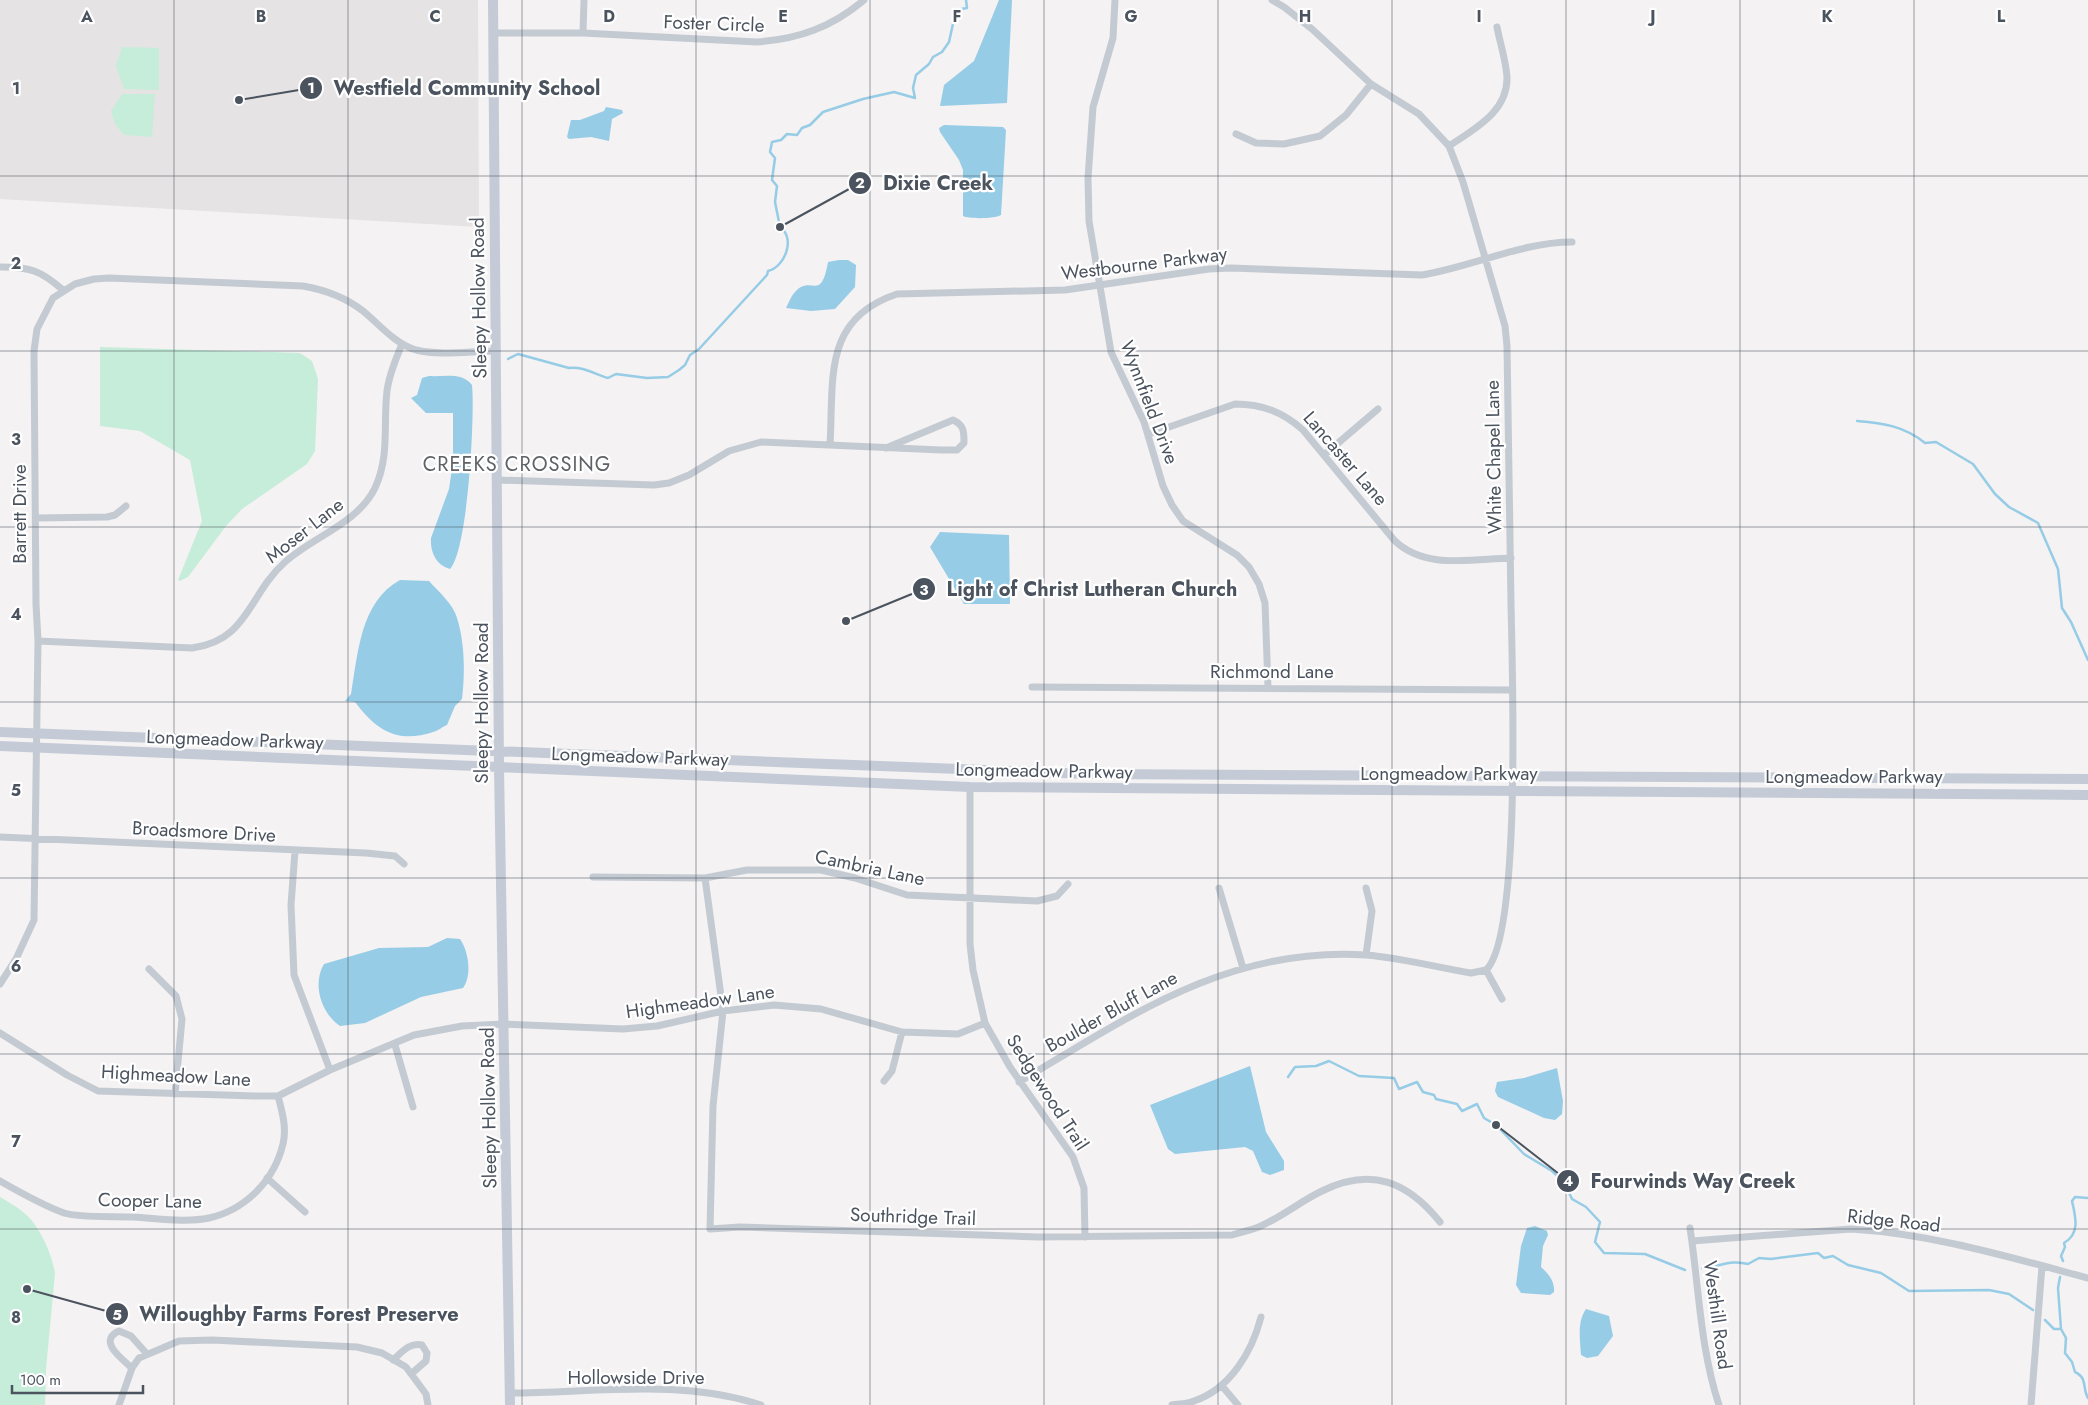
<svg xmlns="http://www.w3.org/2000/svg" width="2088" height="1405" viewBox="0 0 2088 1405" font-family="Jost,sans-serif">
  <rect width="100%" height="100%" fill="#f4f2f2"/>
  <!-- education -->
  <path fill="#e5e3e3" d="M0,0H478L479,227L0,199Z"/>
  <!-- green -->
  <path fill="#c5edd9" d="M122,47L159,48V90L124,89L116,66Z
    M122,94H155L152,137L124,135L115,124L111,111Z
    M100,347L300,353L312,361L318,379L315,451L307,464L242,509L226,526L188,577L180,581L178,580L202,521L190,460L140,431L100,426Z
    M0,1197C8,1202 16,1206 23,1212C39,1224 52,1254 55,1273L46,1369L45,1405H0Z"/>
  <!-- water -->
  <path fill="#96cce6" d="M999,0H1012L1007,103L940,106L944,85L974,61Z
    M606,107L622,110L623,113L612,119L609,141L591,137L569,139L567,137L571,120H580L604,111Z
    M944,125L1003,127L1006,130L1001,215C994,219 969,219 963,216V170L959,160L940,132L939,128Z
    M839,260H848L856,265L855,287L835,309L811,311L786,308C789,302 792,294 797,290C812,276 821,302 828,262Z
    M429,376C444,377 462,372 472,385C475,415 468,550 450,569C436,565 430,552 431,538L449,489L453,462V413H426L411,398L417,395L422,378Z
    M940,532L1009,535L1010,604H964L930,547Z
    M400,580L429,581C439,592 453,604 457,618C465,643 465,674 462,699L455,706L447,725C442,727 438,731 433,732C397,744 376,730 355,702L345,701L351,694C358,654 360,602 400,580Z
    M447,938L460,939C469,952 472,976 463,988L421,997L365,1023L340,1026C321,1013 312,984 324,964L379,948L428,947Z
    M1250,1066L1266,1132L1284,1161V1170L1270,1175L1262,1172L1253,1151L1245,1147L1175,1154L1168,1149L1150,1105Z
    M1557,1068L1563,1101L1562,1114L1555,1120L1544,1118L1498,1097L1495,1091L1497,1082L1524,1078Z
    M1535,1226L1547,1231L1548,1235L1543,1246L1541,1267C1549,1274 1555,1282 1554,1292L1550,1295L1521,1293L1516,1285L1521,1246L1527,1228Z
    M1586,1309L1609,1316L1613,1336L1598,1356L1587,1358L1581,1355C1580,1339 1577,1322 1586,1309Z"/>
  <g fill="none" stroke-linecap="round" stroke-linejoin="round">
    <!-- stream -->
    <path stroke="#96cce6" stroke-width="2.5" d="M508,359L518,354L569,368C583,366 596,375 608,378L616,374L647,378L668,377L679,370L685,365L690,355L699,349L767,275L768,271C785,267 796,238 780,227L775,202L777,186L772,180L775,158L770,152L772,142L781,140L787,134L797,135L802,128L810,125L823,112L863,99L894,92L915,98L913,88L916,75L929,64L933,57L942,52L949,42L956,10L967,8L966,0
      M1857,421C1883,423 1904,426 1925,443L1936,442L1973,464L1995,494L2009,507L2038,523L2058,569L2062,608L2071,622L2088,660
      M1288,1077L1295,1067L1316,1066L1329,1061L1359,1076L1394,1078L1399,1089L1417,1082L1423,1092L1434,1095L1436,1099L1457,1104L1462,1111L1477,1104L1484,1118L1496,1125L1524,1154L1552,1171L1564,1182L1572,1199L1586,1207L1600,1222L1595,1242L1604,1253L1645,1254L1685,1270
      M2063,1261L2061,1256L2065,1247L2064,1243C2080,1234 2076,1218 2072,1201L2075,1197L2088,1198
      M1702,1268C1720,1267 1730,1259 1748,1264L1759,1258L1771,1259L1818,1253L1824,1258L1833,1256L1848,1265L1881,1273L1909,1291L1989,1290L2009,1294L2033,1310
      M2060,1277L2058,1288L2061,1329
      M2045,1320L2054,1329H2061L2066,1338L2065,1353L2072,1362L2075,1372C2088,1378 2082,1388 2088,1398"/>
    <!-- street -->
    <path stroke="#c4cad2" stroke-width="7" d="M1115,0L1113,38L1093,107L1088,178L1089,221L1111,352L1144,422L1163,486L1172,505L1183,521L1237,555L1249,567L1259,584L1265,603L1268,687
      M494,33H583L757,42C799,39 832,27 864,0
      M583,33L584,0
      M1236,134L1256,143L1284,144L1320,136L1346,115L1371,84
      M1449,146C1474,129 1508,112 1507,77C1506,61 1500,43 1497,27
      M0,267C30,267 40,270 63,290
      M1149,434L1235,404C1262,404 1283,412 1303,430L1394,540C1424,570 1472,559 1511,558
      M830,444C834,379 822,319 897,294L1065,290L1209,269L1231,268L1422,275C1472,267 1522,242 1572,242
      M1324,455L1378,409
      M498,480L654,485L669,483L689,475L729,451L761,442L941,450H957L964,443C964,431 964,425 953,420L886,448
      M36,518L107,517L115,515L126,506
      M38,641L192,648C249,640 248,595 285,562C313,537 358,523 375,488C390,456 383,424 387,391C389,374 396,359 402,344
      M1032,687L1512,690
      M970,787V944L973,970L985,1023L1010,1067L1073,1157L1084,1188L1085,1237
      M0,837L366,853L395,856L404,864
      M295,851L291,905L294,975L330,1070
      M593,877L705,878L747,870H821L855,878L907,895L1037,901L1057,896L1068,884
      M705,878L723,1011L713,1106L710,1229L740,1227L1038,1237L1232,1235C1242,1232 1252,1230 1261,1226C1283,1216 1301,1201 1322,1191C1371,1167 1407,1181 1440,1222
      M1219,888L1243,968
      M1366,955L1372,911L1366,888
      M149,969L176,996L182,1019L175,1094
      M1486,970L1502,999
      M0,984L16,959L34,920L38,641L36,604L34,351L37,329L53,298L75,284L94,279L109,278L303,286C326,290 345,297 363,311C379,324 395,344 416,350C441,356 471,351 497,351
      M0,1033L67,1075L98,1091L255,1096H278L330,1070L414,1035L462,1026L504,1024L623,1029L657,1026L723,1011L774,1005L821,1009L902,1032L958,1034L985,1023
      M395,1045L413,1107
      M884,1081L892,1071L902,1032
      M1019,1082C1130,1016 1230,946 1366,955C1401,958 1436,967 1471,973L1486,970C1522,936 1512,662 1511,603C1510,517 1509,431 1507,346L1505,326L1463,182L1449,146L1419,114L1371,84L1312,29L1284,7L1272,0
      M267,1178L305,1212
      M0,1181C21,1193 42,1205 64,1213C79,1218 115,1216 133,1217C156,1218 185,1223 209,1218C245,1210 274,1181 283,1144C287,1128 282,1111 278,1096
      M1690,1228C1699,1287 1700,1348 1719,1405
      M1692,1241L1851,1229C1933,1234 2009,1257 2088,1278
      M393,1360C402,1352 410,1342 422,1345L427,1353L426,1361L411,1374
      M132,1368C122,1359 97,1341 119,1331L131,1336L147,1354
      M1222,1386L1238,1405
      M510,1393C593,1393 680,1378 761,1405
      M119,1405L132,1368L139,1358L179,1341L212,1340L357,1347L382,1353L406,1367L426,1394L428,1405
      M1172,1405C1179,1404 1188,1404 1194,1401C1230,1389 1252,1352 1261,1317
      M2031,1405L2042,1266"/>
    <!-- secondary -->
    <path stroke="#c4cbd6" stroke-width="10" d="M493,0L499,768L510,1405
      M0,732L1089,774L2088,779
      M0,746L970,787L2088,795"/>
  </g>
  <!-- grid -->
  <path fill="none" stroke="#4b535e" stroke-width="1" stroke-opacity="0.55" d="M174,0V1405M348,0V1405M522,0V1405M696,0V1405M870,0V1405M1044,0V1405M1218,0V1405M1392,0V1405M1566,0V1405M1740,0V1405M1914,0V1405M0,176H2088M0,351H2088M0,527H2088M0,702H2088M0,878H2088M0,1054H2088M0,1229H2088"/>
  <g text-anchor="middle" stroke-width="4.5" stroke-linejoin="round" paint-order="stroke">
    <!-- street labels -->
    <g font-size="19" fill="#4b535e" stroke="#fff">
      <text transform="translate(714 23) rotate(2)" y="7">Foster Circle</text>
      <text transform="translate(1144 263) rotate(-7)" y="7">Westbourne Parkway</text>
      <text transform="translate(478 298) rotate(-91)" y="7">Sleepy Hollow Road</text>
      <text transform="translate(1150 402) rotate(69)" y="7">Wynnfield Drive</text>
      <text transform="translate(1493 457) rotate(-91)" y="7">White Chapel Lane</text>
      <text transform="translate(1346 458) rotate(49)" y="7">Lancaster Lane</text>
      <text transform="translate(19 514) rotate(-90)" y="7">Barrett Drive</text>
      <text transform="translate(304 530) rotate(-38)" y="7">Moser Lane</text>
      <text x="1272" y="678">Richmond Lane</text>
      <text transform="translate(481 703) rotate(-90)" y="7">Sleepy Hollow Road</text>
      <text transform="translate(235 739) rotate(2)" y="7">Longmeadow Parkway</text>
      <text transform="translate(640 756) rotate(2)" y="7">Longmeadow Parkway</text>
      <text transform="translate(1044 770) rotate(1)" y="7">Longmeadow Parkway</text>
      <text x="1449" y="780">Longmeadow Parkway</text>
      <text x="1854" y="783">Longmeadow Parkway</text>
      <text transform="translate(204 831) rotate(3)" y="7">Broadsmore Drive</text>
      <text transform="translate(870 867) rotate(12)" y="7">Cambria Lane</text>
      <text transform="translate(700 1001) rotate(-8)" y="7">Highmeadow Lane</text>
      <text transform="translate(1111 1011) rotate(-29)" y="7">Boulder Bluff Lane</text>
      <text transform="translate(176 1075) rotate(3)" y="7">Highmeadow Lane</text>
      <text transform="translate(1048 1092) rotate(57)" y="7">Sedgewood Trail</text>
      <text transform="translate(488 1108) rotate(-91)" y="7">Sleepy Hollow Road</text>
      <text transform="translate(150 1200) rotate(1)" y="7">Cooper Lane</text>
      <text transform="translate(913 1216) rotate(2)" y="7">Southridge Trail</text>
      <text transform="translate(1894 1220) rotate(6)" y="7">Ridge Road</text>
      <text transform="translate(1718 1315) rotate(82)" y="7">Westhill Road</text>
      <text x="636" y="1384">Hollowside Drive</text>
    </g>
    <!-- neighbourhood labels -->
    <g font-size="20" letter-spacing="1" fill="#5e6166" stroke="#fff">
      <text x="517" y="471">CREEKS CROSSING</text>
    </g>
  </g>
  <g font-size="16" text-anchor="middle" font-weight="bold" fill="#4b535e" stroke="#fff" stroke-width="4.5" stroke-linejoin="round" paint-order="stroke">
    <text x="87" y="22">A</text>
    <text x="261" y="22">B</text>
    <text x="435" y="22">C</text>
    <text x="609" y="22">D</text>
    <text x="783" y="22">E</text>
    <text x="957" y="22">F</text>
    <text x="1131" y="22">G</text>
    <text x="1305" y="22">H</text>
    <text x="1479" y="22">I</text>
    <text x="1653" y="22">J</text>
    <text x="1827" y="22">K</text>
    <text x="2001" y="22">L</text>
    <text x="16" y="94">1</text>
    <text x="16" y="269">2</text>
    <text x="16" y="445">3</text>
    <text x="16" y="620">4</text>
    <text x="16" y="796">5</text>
    <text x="16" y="972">6</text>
    <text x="16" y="1147">7</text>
    <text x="16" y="1323">8</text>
  </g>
  <!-- callouts -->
  <path fill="none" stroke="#4b535e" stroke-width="2" d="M239 100L311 88M780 227L860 183M846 621L924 589M1496 1125L1568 1181M27 1289L117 1314"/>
  <g fill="#4b535e" stroke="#fff" stroke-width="2">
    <circle cx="239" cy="100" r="5"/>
    <circle cx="780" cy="227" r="5"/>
    <circle cx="846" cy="621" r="5"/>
    <circle cx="1496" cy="1125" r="5"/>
    <circle cx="27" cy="1289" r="5"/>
    <circle cx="311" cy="88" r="12"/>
    <circle cx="860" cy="183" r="12"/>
    <circle cx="924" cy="589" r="12"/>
    <circle cx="1568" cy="1181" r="12"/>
    <circle cx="117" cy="1314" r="12"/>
  </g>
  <g font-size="15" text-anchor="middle" font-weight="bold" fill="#fff">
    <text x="311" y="93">1</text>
    <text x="860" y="188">2</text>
    <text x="924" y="595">3</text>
    <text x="1568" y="1186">4</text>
    <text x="117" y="1320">5</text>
  </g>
  <g font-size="20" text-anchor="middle" font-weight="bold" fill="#4b535e" stroke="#fff" stroke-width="4.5" stroke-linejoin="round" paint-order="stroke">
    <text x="467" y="95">Westfield Community School</text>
    <text x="938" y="190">Dixie Creek</text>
    <text x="1092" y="596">Light of Christ Lutheran Church</text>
    <text x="1693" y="1188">Fourwinds Way Creek</text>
    <text x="299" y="1321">Willoughby Farms Forest Preserve</text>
  </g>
  <!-- scale -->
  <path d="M12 1385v8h131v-8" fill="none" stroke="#4b535e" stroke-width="2.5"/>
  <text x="20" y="1385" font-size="15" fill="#4b535e" stroke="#ffffff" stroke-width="4" paint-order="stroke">100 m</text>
</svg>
